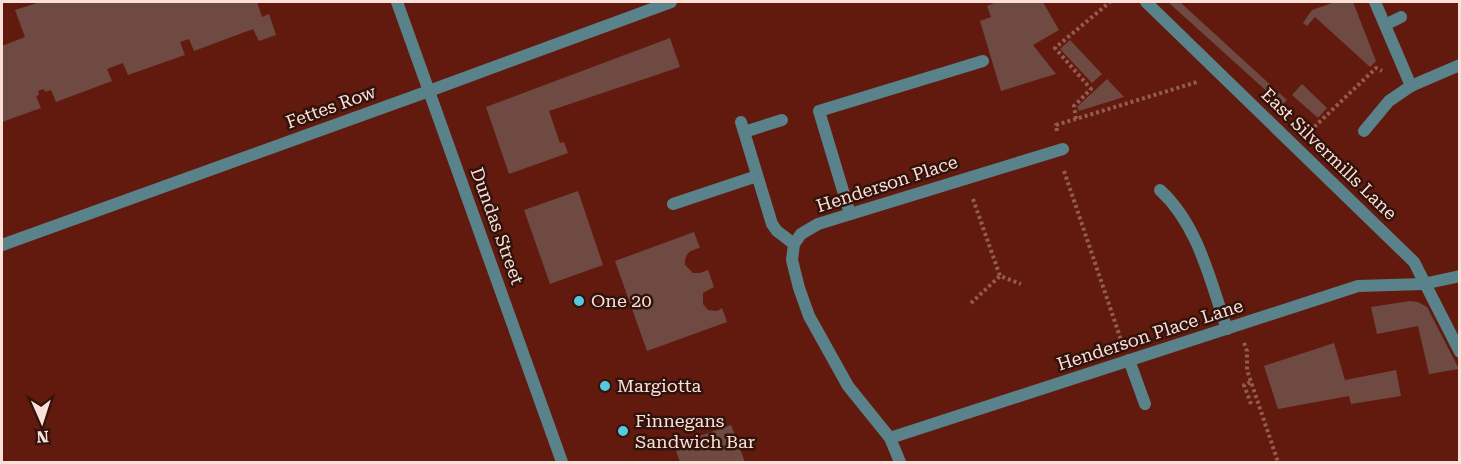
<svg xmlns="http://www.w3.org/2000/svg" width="1461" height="464" viewBox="0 0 1461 464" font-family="'Roboto Serif',serif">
  <rect width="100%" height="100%" fill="#611a0d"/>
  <!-- green -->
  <path fill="#6e4a42" d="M40,2H257L262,17L269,14L276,35L259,41L253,29L194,51L189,39L180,42L185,55L128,75L123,63L107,69L112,81L56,102L51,90L45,92L44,89L38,91L39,95L36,96L41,108L2,122V46L25,37L15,10Z
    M996,2H1043L1059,30L1033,45L1056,74L1001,91L980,21L991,17L987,6Z
    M1168,2H1182L1181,3L1287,100L1282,105Z
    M1335,2H1353L1376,61L1370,67L1315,17L1307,26L1303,23L1312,10Z
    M670,38L680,67L549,111L560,143L564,142L568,153L509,174L486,107Z
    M1070,40L1102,74L1092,83L1060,49Z
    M1107,79L1124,97L1079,111L1077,107Z
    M1302,84L1327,108L1318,118L1292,95Z
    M578,191L603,265L550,284L524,210Z
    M694,232L700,248C690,250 684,254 685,265L693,273H700L708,270L714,287L703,293V304L708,310L717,311L722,308L727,322L647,351L615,261Z
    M1410,301L1418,302L1427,307L1459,369L1429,374L1418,326L1377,334L1371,307Z
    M1334,343L1345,380L1396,370L1401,396L1351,404L1349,396L1278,409L1264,366Z
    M731,425L745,462H680L674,445Z"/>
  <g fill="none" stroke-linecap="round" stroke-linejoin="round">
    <!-- path -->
    <path stroke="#945c51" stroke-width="4" stroke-dasharray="3 3" stroke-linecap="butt" d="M1076,119L1074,106L1091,89L1055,48L1110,2
      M1057,131L1056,125L1197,82
      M1310,131L1376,68L1382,71
      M1064,171L1121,340
      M973,199L1000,276L1021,284
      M971,303L1000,276
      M1244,343L1247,351V370L1278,462
      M1251,404L1244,385L1251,382"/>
    <!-- service -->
    <path stroke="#59828b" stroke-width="12" d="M1385,25L1401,17
      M741,122L772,224L777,231L794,244
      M1364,131L1389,101L1411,86L1375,2
      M744,132L782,120
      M1160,190C1199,226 1210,281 1227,329
      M673,204L757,176
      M850,214L819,111L983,61
      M1129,360L1145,404"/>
    <!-- pedestrian -->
    <path stroke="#59828b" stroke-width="12" d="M1146,2L1414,262L1460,352"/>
    <!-- minor -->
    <path stroke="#59828b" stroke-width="12" d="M1411,86L1460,65
      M2,245L429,91L671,2
      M890,438L1358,286L1423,284L1460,276
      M900,462L890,438L848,386L809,316L799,288L792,260L794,244L801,234L818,224L1063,149"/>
    <!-- tertiary -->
    <path stroke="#59828b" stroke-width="12" d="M397,2L562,462"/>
  </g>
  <!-- markers -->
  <g fill="#56c9e0" stroke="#32130c" stroke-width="2">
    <circle cx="579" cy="301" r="6"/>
    <circle cx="605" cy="386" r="6"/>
    <circle cx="623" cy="431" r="6"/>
  </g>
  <g text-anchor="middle" stroke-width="5" stroke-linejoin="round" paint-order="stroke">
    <!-- street labels -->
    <g font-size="18" fill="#fbe0da" stroke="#32130c">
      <text transform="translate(331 107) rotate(-20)" y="6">Fettes Row</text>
      <text transform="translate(1329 154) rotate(44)" y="6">East Silvermills Lane</text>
      <text transform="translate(887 184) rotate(-18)" y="6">Henderson Place</text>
      <text transform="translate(497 226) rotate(70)" y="6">Dundas Street</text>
      <text transform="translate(1150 335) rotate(-18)" y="6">Henderson Place Lane</text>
    </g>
    <!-- poi labels -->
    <g font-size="18" fill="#fbe0da" stroke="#32130c" text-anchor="start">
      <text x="591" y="307">One 20</text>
      <text x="617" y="392">Margiotta</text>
      <text x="635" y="427">Finnegans<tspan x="635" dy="21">Sandwich Bar</tspan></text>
    </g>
  </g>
  <!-- border -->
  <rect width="1461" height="464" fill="none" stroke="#fbe0da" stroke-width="6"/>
  <!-- north arrow -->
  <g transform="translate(42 422) rotate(177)" stroke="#32130c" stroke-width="4.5" paint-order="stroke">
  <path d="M0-4.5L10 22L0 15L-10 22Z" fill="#fbe0da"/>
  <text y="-9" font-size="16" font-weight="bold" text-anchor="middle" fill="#fbe0da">N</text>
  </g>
</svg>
